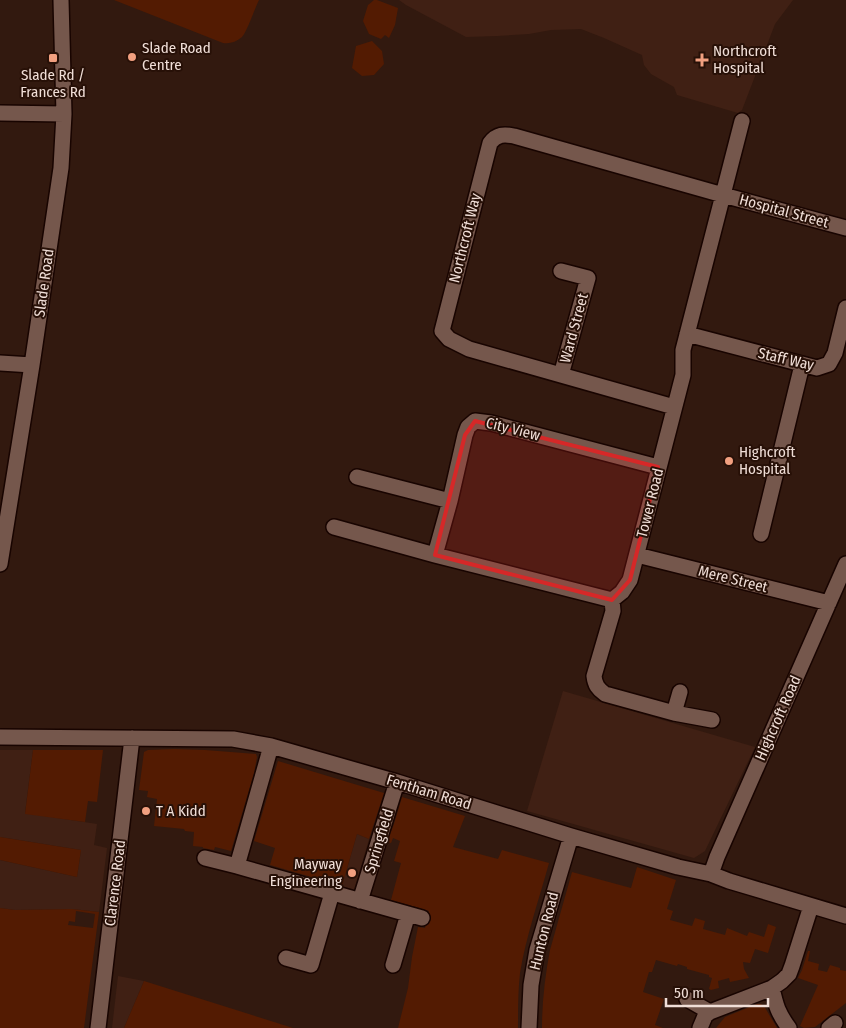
<svg xmlns="http://www.w3.org/2000/svg" width="846" height="1028" viewBox="0 0 846 1028" font-family="'Fira Sans Condensed',sans-serif">
  <rect width="100%" height="100%" fill="#32190f"/>
  <!-- built -->
  <path fill="#402014" d="M399,0H793L775,24L742,110L738,113L677,95L674,87L651,74L644,65L642,55L604,38L581,29L551,30L529,34L497,36L466,37L406,5Z
    M563,691L755,747L705,851L694,858L527,811Z
    M0,750H33L25,813L97,824L94,845L107,848L99,912L72,909L15,910L0,908V860L77,877L81,850L0,837Z
    M357,834L369,839L354,890L342,886Z
    M118,976L144,981L124,1028H112Z"/>
  <!-- green -->
  <path fill="#531b02" fill-rule="evenodd" d="M114,0H259C255,8 247,32 242,37C236,42 230,44 223,43Z
    M374,0H377L398,8L395,25L389,38L385,35L381,39L369,34L363,21L368,5Z
    M372,41L382,51L384,64L374,75L362,76L352,68L356,46Z
    M174,749L205,750L256,754L257,757L254,773L231,851L215,847L214,850L203,848V847L193,846L194,832L185,831L184,829L154,826L157,799L147,797L148,791L139,790L144,752L148,750Z
    M33,750H103L97,802L88,801L85,822L25,814Z
    M278,761L384,793L369,839L357,834L342,886L270,865L275,848L254,841Z
    M402,797L465,816L453,847L498,859L502,850L549,863C539,900 526,936 520,973C518,991 518,1010 518,1028H398L408,988L412,957L418,927L425,928L429,911L391,900L401,863L394,861L400,841L393,838L391,843L387,842L394,824Z
    M0,837L81,850L77,877L0,860Z
    M637,867L676,880L667,909L673,911L670,920L692,926L695,918L705,921L703,929L725,935L727,928L747,936L749,932L764,937L768,924L776,927L768,953L755,949L750,963L743,962L744,969L749,978L730,982L729,978L718,981L719,988L711,990L709,989L712,978L709,977V975L687,969V967L678,964L677,966L656,960L652,972H649L643,992L664,999L655,1025L663,1028H542C542,1002 545,976 550,950L572,872L631,888Z
    M0,908L15,910L72,909L99,912L84,1028H0ZM76,911L95,914L93,928L68,925L69,921L75,922Z
    M808,951H810L808,961L819,964L818,970L827,972L830,965L840,968V970L846,971V1003L815,1027L804,1028L800,1026L818,985L798,978L802,970Z
    M144,981L293,1028H124Z
    M757,1004H761L764,1006L777,1028H716L725,1017Z"/>
  <g fill="none" stroke-linecap="round" stroke-linejoin="round">
    <defs>
      <path id="minor" d="M0,113L64,114
        M561,271L588,278L561,375
        M687,334L817,368L829,364L835,353L846,308
        M0,363L32,365
        M674,407L469,349L449,339L442,331L490,143C497,134 504,134 514,136L723,195L846,228
        M357,477L450,501
        M334,527L435,555L612,600L622,592L630,580L683,375V350L742,121
        M761,534L802,365
        M435,555L450,501L465,435L468,427L475,421L491,423L658,467
        M637,555L829,603
        M0,564L32,365L61,168L64,114L61,0
        M612,600L613,611L594,676C595,685 598,689 605,694L674,713L712,720
        M674,713L680,692
        M0,737L233,739L271,746L397,782L571,836L678,867L711,874L729,881L846,916
        M205,858L237,866L422,918
        M237,866L271,746
        M711,874L717,857L846,564
        M360,901L397,782
        M286,958L311,965L332,893
        M393,965L408,914
        M772,988C776,1006 778,1013 789,1028
        M687,999L710,1012
        M98,1028L132,738
        M529,1028L531,985L537,950L571,836
        M700,1028L705,1016L710,1012L772,988L782,981L789,974L792,966L811,906
        M829,1028L835,1023"/>
    </defs>
    <!-- minor casing -->
    <use href="#minor" stroke="#180400" stroke-width="18"/>
    <!-- minor -->
    <use href="#minor" stroke="#75574c" stroke-width="15"/>
  </g>
  <!-- marked area -->
  <path fill="#d62828" fill-opacity="0.2" stroke="#d62828" stroke-width="4" stroke-linejoin="round" d="M475,421L658,467L630,580L612,600L435,555L465,435Z"/>
  <!-- markers -->
  <g fill="#f2a080" stroke="#271007" stroke-width="2">
    <circle cx="132" cy="57" r="5"/>
    <rect x="48" y="53" width="10" height="10" rx="2.5"/>
    <path d="M699.5 52.5h5v5h5v5h-5v5h-5v-5h-5v-5h5z"/>
    <circle cx="729" cy="461" r="5"/>
    <circle cx="146" cy="811" r="5"/>
    <circle cx="352" cy="873" r="5"/>
  </g>
  <g text-anchor="middle" stroke-width="4" stroke-linejoin="round" paint-order="stroke">
    <!-- poi labels -->
    <g font-size="15" fill="#f0ded7" stroke="#271007" text-anchor="start">
      <text x="142" y="53">Slade Road<tspan x="142" dy="17">Centre</tspan></text>
      <text x="713" y="56">Northcroft<tspan x="713" dy="17">Hospital</tspan></text>
      <text x="53" y="80" text-anchor="middle">Slade Rd /<tspan x="53" dy="17">Frances Rd</tspan></text>
      <text x="739" y="457">Highcroft<tspan x="739" dy="17">Hospital</tspan></text>
      <text x="156" y="816">T A Kidd</text>
      <text x="342" y="869" text-anchor="end">Mayway<tspan x="342" dy="17">Engineering</tspan></text>
    </g>
    <!-- street labels -->
    <g font-size="15" fill="#f0ded7" stroke="#271007">
      <text transform="translate(784 211) rotate(15)" y="5">Hospital Street</text>
      <text transform="translate(465 238) rotate(-76)" y="5">Northcroft Way</text>
      <text transform="translate(44 283) rotate(-82)" y="5">Slade Road</text>
      <text transform="translate(574 328) rotate(-75)" y="5">Ward Street</text>
      <text transform="translate(786 359) rotate(13)" y="5">Staff Way</text>
      <text transform="translate(513 429) rotate(14)" y="5">City View</text>
      <text transform="translate(650 503) rotate(-76)" y="5">Tower Road</text>
      <text transform="translate(733 579) rotate(14)" y="5">Mere Street</text>
      <text transform="translate(778 718) rotate(-66)" y="5">Highcroft Road</text>
      <text transform="translate(429 792) rotate(17)" y="5">Fentham Road</text>
      <text transform="translate(379 841) rotate(-73)" y="5">Springfield</text>
      <text transform="translate(115 883) rotate(-83)" y="5">Clarence Road</text>
      <text transform="translate(544 931) rotate(-76)" y="5">Hunton Road</text>
    </g>
  </g>
  <!-- scale -->
  <path d="M666 998v8h102v-8" fill="none" stroke="#f0ded7" stroke-width="2.5"/>
  <text x="674" y="998" font-size="15" fill="#f0ded7" stroke="#271007" stroke-width="4" paint-order="stroke">50 m</text>
</svg>
